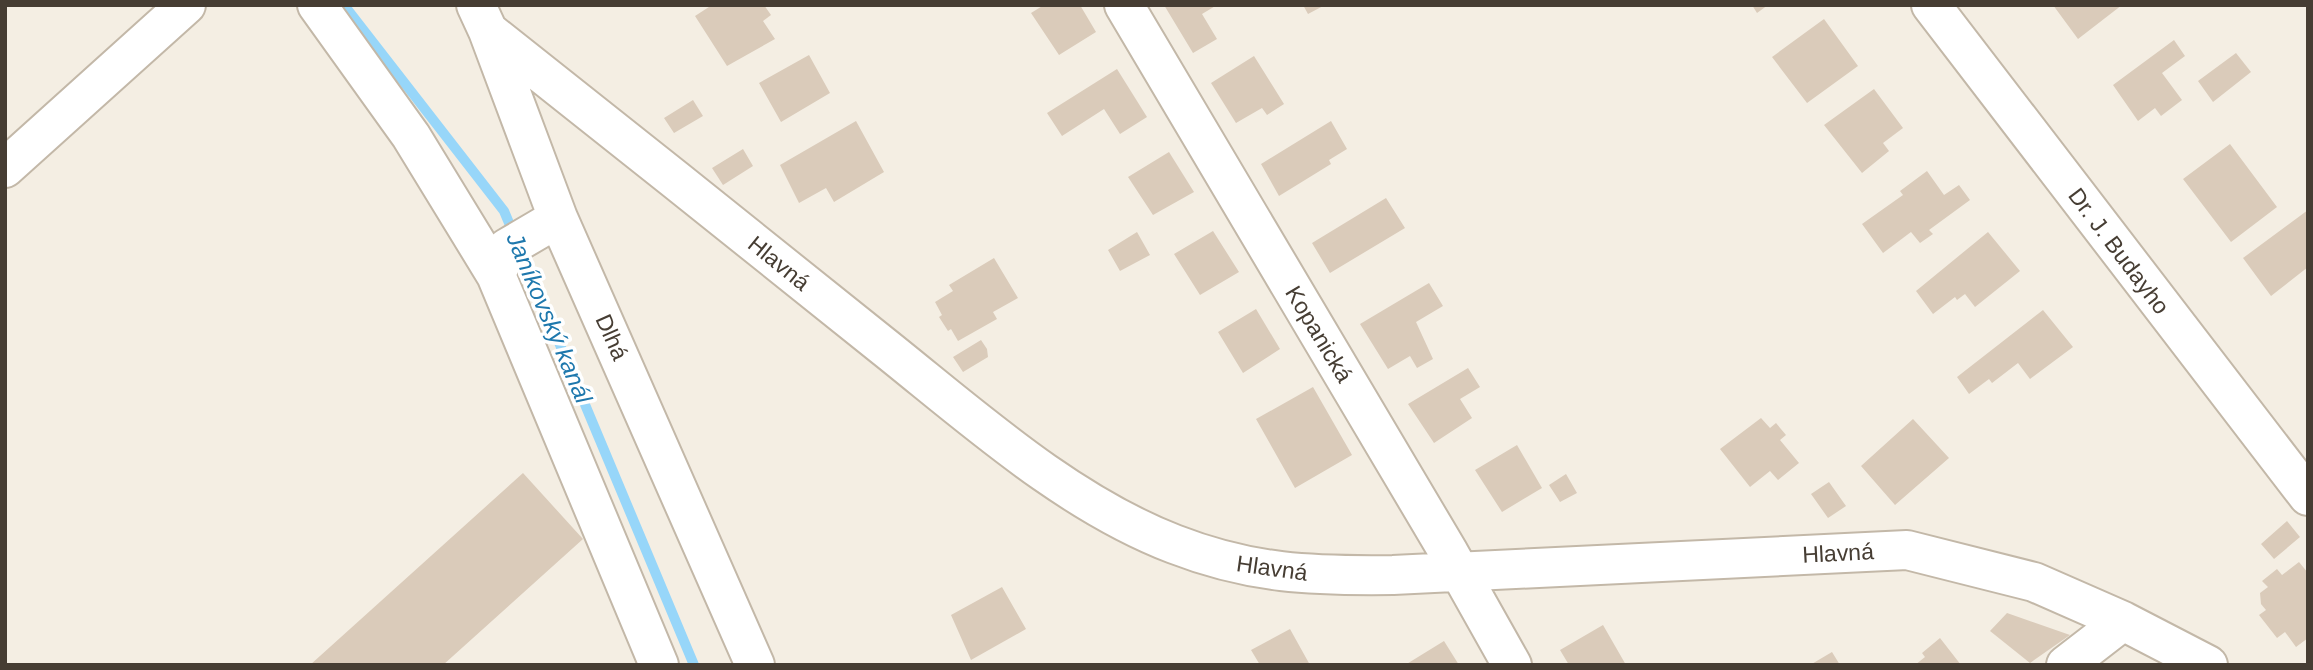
<svg xmlns="http://www.w3.org/2000/svg" width="2313" height="670" viewBox="0 0 2313 670" font-family="Helvetica,sans-serif">
  <rect width="100%" height="100%" fill="#f4eee3"/>
  <g fill="none" stroke-linecap="round" stroke-linejoin="round">
    <!-- stream -->
    <path stroke="#97d6f9" stroke-width="10" d="M344,5L504,211L694,665"/>
  </g>
  <!-- building -->
  <path fill="#dacbba" d="M712,5H764L771,15L763,21L775,39L727,66L695,16Z
    M1044,5H1080L1096,32L1059,55L1031,13Z
    M1164,5H1217L1202,14L1217,39L1193,53Z
    M1303,5H1325L1308,14Z
    M1752,5H1768L1757,13Z
    M2053,5H2122L2078,39Z
    M1824,19L1858,66L1807,103L1772,57Z
    M2174,40L2185,56L2162,73L2182,100L2161,116L2155,108L2138,121L2113,85Z
    M2236,53L2251,72L2213,102L2198,81Z
    M809,55L830,93L781,122L759,83Z
    M1254,56L1284,104L1267,115L1262,108L1236,123L1211,83Z
    M1117,69L1147,117L1120,134L1104,109L1062,136L1047,113Z
    M1874,89L1903,128L1883,143L1889,151L1862,173L1824,125Z
    M693,100L703,116L674,133L664,118Z
    M856,121L884,172L834,202L826,188L799,203L780,165Z
    M1331,121L1347,149L1329,160L1331,164L1279,196L1261,164Z
    M2230,144L2277,207L2231,242L2183,179Z
    M743,149L753,166L723,185L712,168Z
    M1169,152L1194,192L1153,215L1128,177Z
    M1927,171L1944,195L1959,185L1970,200L1929,230L1933,234L1920,243L1911,232L1883,253L1862,224L1903,195L1900,191Z
    M1386,198L1405,228L1330,273L1312,243Z
    M2308,210V267L2271,296L2243,258Z
    M1213,231L1239,272L1200,295L1174,254Z
    M1137,232L1150,255L1120,271L1108,250Z
    M1988,232L2020,271L1975,307L1965,294L1957,300L1955,297L1933,314L1916,291Z
    M994,258L1018,298L993,312L997,319L958,341L951,329L948,331L939,317L942,315L935,302L953,291L949,285Z
    M1429,283L1443,306L1416,322L1433,359L1417,368L1410,356L1388,369L1360,324Z
    M1256,309L1280,349L1243,373L1218,332Z
    M2043,310L2073,347L2030,379L2018,363L1992,383L1989,379L1969,394L1957,377Z
    M981,340L987,349L988,357L963,372L953,357Z
    M1468,368L1480,387L1460,399L1472,418L1434,443L1408,404Z
    M1313,387L1352,455L1295,488L1256,419Z
    M1761,418L1770,428L1776,423L1786,435L1780,440L1799,463L1778,480L1770,471L1750,487L1720,449Z
    M1913,419L1949,458L1895,505L1861,466Z
    M1517,445L1542,488L1502,512L1475,470Z
    M523,473L583,539L443,665H310Z
    M1566,474L1577,493L1560,502L1549,485Z
    M1829,482L1846,506L1828,518L1811,494Z
    M2287,521L2300,537L2274,559L2261,544Z
    M2299,562L2308,573V638L2296,647L2285,632L2277,638L2259,615L2266,610L2261,604L2260,593L2268,587L2262,581L2277,569L2282,575Z
    M1002,587L1026,629L971,660L951,615Z
    M2007,613L2070,635L2030,663L1990,631Z
    M1603,625L1626,665H1569L1560,650Z
    M1290,629L1310,665H1260L1251,650Z
    M1940,638L1961,665H1915L1925,657L1922,653Z
    M1444,641L1459,665H1405Z
    M1832,652L1840,665H1810Z"/>
  <g fill="none" stroke-linecap="round" stroke-linejoin="round">
    <defs>
      <path id="minor" d="M317,5L411,136L496,275L659,665
        M476,5L488,31L558,218L755,665
        M1124,5L1449,553L1512,665
        M1931,5L2308,496
        M488,31C620,135 752,241 883,346C972,417 1067,503 1174,544C1251,574 1311,576 1393,575L1907,550L2034,582L2123,621L2208,665
        M5,168L186,5
        M496,275L507,248L558,218
        M2066,665L2123,621"/>
    </defs>
    <!-- minor casing -->
    <use href="#minor" stroke="#c3b8a8" stroke-width="42"/>
    <!-- minor -->
    <use href="#minor" stroke="#fff" stroke-width="38"/>
  </g>
  <g text-anchor="middle" stroke-width="7" stroke-linejoin="round" paint-order="stroke">
    <!-- street labels -->
    <g font-size="23" fill="#463d33" stroke="#fff">
      <text transform="translate(2119 251) rotate(53)" y="8">Dr. J. Budayho</text>
      <text transform="translate(779 263) rotate(39)" y="8">Hlavná</text>
      <text transform="translate(1319 334) rotate(59)" y="8">Kopanická</text>
      <text transform="translate(612 337) rotate(66)" y="8">Dlhá</text>
      <text transform="translate(1838 553) rotate(-3)" y="8">Hlavná</text>
      <text transform="translate(1272 568) rotate(8)" y="8">Hlavná</text>
    </g>
    <!-- water labels -->
    <g font-size="24" font-style="italic" fill="#1e78ad" stroke="#fff">
      <text transform="translate(549 318) rotate(67)" y="8">Janíkovský kanál</text>
    </g>
  </g>
  <!-- border -->
  <rect width="2313" height="670" fill="none" stroke="#463d33" stroke-width="14"/>
</svg>
